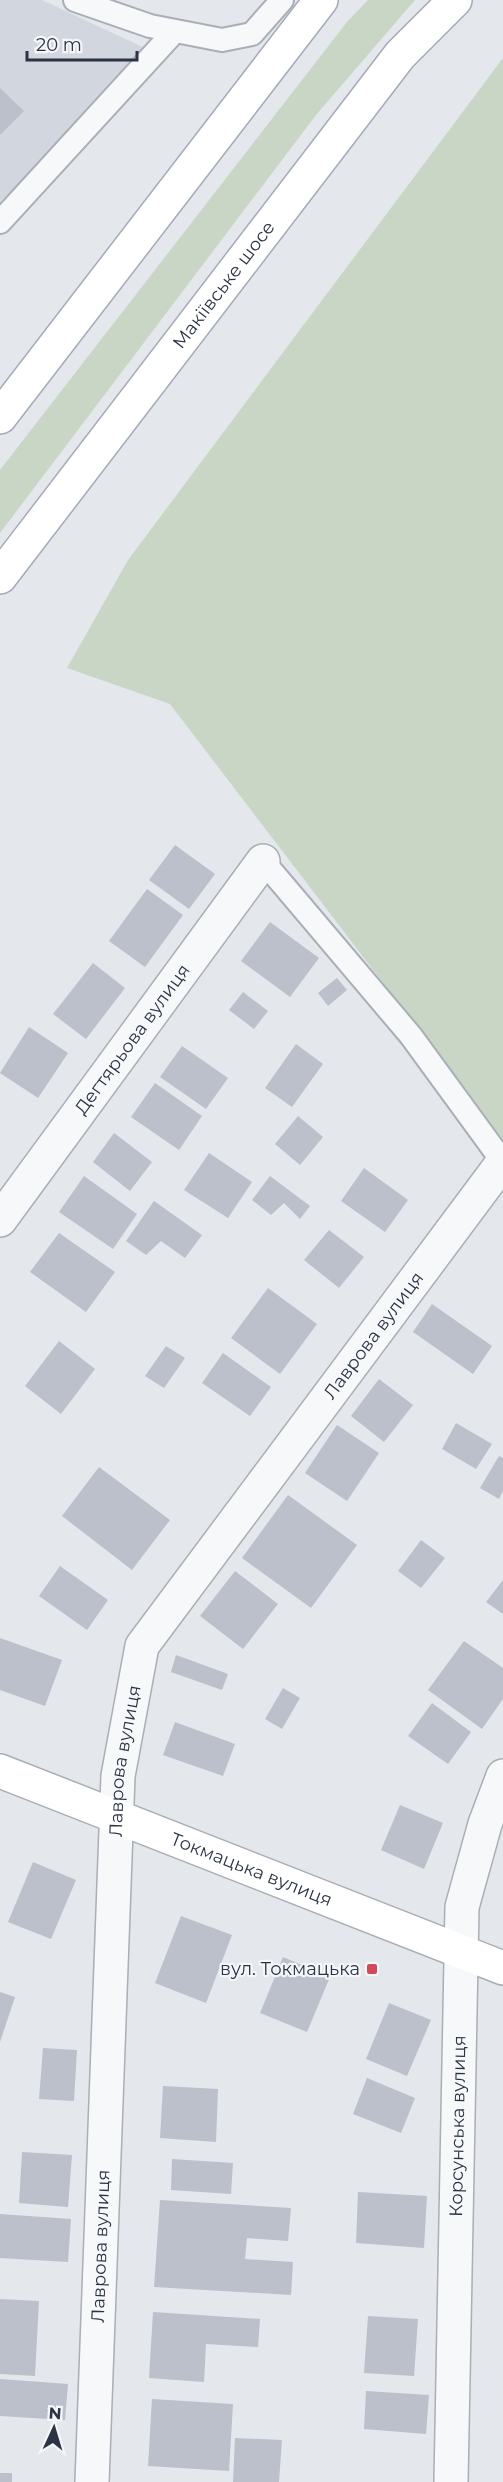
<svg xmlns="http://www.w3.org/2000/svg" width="503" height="2482" viewBox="0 0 503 2482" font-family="Montserrat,sans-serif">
  <rect width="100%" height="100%" fill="#e4e7ec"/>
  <!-- built -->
  <path fill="#d2d6de" d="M0,0H42L149,50L0,202Z"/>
  <!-- green -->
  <path fill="#c9d6c5" d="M368,0H415L316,115L0,533V470L347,22Z
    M503,58V1140L170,704L67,668L128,560Z"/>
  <!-- building -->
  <path fill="#bbc0ca" d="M0,88L24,111L0,135Z
    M175,845L215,874L189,909L149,880Z
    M147,889L183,915L145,967L109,941Z
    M270,922L319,958L290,997L241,961Z
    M93,963L125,988L86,1039L53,1014Z
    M337,978L347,990L328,1006L318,993Z
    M243,992L268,1011L254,1029L229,1010Z
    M29,1027L68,1053L38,1098L0,1073Z
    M296,1044L323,1064L292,1107L265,1088Z
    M182,1046L228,1078L206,1109L160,1077Z
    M155,1083L202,1116L179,1150L131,1117Z
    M298,1116L323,1137L300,1165L275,1144Z
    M114,1133L152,1162L130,1191L93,1162Z
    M209,1153L252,1182L228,1218L184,1190Z
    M364,1168L408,1200L385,1232L341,1201Z
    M84,1176L137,1214L113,1249L59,1212Z
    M270,1176L310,1206L300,1219L284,1203L271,1215L252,1200Z
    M154,1201L202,1235L185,1258L161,1241L146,1255L126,1241Z
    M329,1230L364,1257L339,1288L304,1260Z
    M59,1233L115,1272L86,1312L30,1272Z
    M268,1288L317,1324L280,1374L231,1338Z
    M432,1304L492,1346L473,1374L413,1332Z
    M59,1341L95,1369L61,1414L25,1386Z
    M166,1346L185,1358L164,1388L145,1376Z
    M223,1353L271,1387L250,1416L202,1383Z
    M379,1379L413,1405L384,1442L351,1416Z
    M456,1423L492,1444L476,1469L442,1449Z
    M337,1425L379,1453L347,1501L305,1473Z
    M499,1456L503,1458V1491L499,1499L480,1488Z
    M99,1467L170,1520L132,1570L62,1516Z
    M288,1495L357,1545L311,1608L242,1558Z
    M421,1540L445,1558L421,1588L398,1571Z
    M60,1566L108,1600L87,1630L39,1596Z
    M235,1571L278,1604L243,1649L200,1616Z
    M503,1580V1614L486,1602Z
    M0,1638L62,1660L45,1706L0,1690Z
    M464,1641L503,1668V1699L482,1729L428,1690Z
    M176,1655L228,1674L222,1690L171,1672Z
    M283,1688L300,1698L282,1729L265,1719Z
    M432,1703L471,1732L448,1764L408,1736Z
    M175,1722L235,1744L223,1776L163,1755Z
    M400,1805L443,1823L424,1869L381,1850Z
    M33,1862L76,1880L51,1939L8,1922Z
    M181,1916L232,1935L206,2003L155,1983Z
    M283,1957L330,1977L307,2032L260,2013Z
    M0,1992L15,1997L0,2042Z
    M389,2003L431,2020L407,2076L366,2059Z
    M43,2048L77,2050L74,2101L39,2099Z
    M367,2078L415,2098L401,2133L353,2114Z
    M163,2086L218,2089L216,2142L160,2138Z
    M22,2152L72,2155L68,2207L19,2203Z
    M172,2159L233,2163L231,2194L171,2190Z
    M358,2192L427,2196L424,2248L356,2243Z
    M160,2200L291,2208L288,2241L247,2238L245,2259L293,2262L291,2295L154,2287Z
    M0,2214L71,2219L68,2262L0,2258Z
    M0,2299L39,2301L35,2376L0,2374Z
    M153,2312L260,2319L258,2347L206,2344L204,2382L149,2378Z
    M368,2316L418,2319L414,2376L364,2373Z
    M0,2379L68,2384L65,2420L0,2416Z
    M366,2391L429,2395L426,2434L364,2429Z
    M152,2399L233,2404L229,2471L148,2466Z
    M235,2438L282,2440L279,2482H233Z
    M0,2473H12V2482H0Z"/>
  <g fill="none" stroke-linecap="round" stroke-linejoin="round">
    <defs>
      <path id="lane" d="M75,0L150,26L222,40L252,34L282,0
        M0,222L175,31
        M263,861L411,1036L503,1162"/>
      <g id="street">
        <path id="s1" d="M0,1220L263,861"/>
        <path id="s2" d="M92,2482L118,1776L142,1646L503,1162"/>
        <path id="s3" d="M451,2482L462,1907L485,1824L503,1776"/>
      </g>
      <g id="secondary">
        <path id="s4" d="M0,1771L503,1968"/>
      </g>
      <g id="primary">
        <path d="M0,417L321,0"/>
        <path id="s5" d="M0,577L400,55L455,0"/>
      </g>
    </defs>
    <!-- lane casing -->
    <use href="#lane" stroke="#a9aeb7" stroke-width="26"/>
    <!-- street casing -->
    <use href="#street" stroke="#a9aeb7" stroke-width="36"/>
    <!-- secondary casing -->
    <use href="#secondary" stroke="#a9aeb7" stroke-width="36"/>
    <!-- primary casing -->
    <use href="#primary" stroke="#a3abb8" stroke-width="36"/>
    <!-- lane -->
    <use href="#lane" stroke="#f7f8fa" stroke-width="22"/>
    <!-- street -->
    <use href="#street" stroke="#f7f8fa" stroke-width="33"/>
    <!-- secondary -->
    <use href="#secondary" stroke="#fff" stroke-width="33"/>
    <!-- primary -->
    <use href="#primary" stroke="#fff" stroke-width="33"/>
  </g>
  <!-- markers -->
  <rect fill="#d1495b" stroke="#f4f6f9" stroke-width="2" x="366" y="1963" width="12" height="12" rx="3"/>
  <g text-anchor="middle" stroke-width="4.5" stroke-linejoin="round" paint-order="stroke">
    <!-- street labels -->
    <g font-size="18" fill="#2b3445" stroke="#f4f6f9">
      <text dy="6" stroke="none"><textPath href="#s5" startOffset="368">Макіївське шосе</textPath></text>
      <text dy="6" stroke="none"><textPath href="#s1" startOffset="224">Дегтярьова вулиця</textPath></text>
      <text dy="6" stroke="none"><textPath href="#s2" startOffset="1226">Лаврова вулиця</textPath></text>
      <text dy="6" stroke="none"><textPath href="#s2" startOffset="722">Лаврова вулиця</textPath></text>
      <text dy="6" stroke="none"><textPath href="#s4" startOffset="270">Токмацька вулиця</textPath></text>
      <text dy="6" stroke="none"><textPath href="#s3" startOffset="356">Корсунська вулиця</textPath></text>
      <text dy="6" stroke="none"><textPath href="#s2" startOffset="236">Лаврова вулиця</textPath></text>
    </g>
    <!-- poi labels -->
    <g font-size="18" fill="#2b3445" stroke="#f4f6f9" text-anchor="end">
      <text x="360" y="1975">вул. Токмацька</text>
    </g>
  </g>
  <!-- north arrow -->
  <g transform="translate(54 2428) rotate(4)" stroke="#f4f6f9" stroke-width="4.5" paint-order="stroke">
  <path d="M0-4.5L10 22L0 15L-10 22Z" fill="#2b3445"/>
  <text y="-9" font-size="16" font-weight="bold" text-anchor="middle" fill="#2b3445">N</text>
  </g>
  <!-- scale -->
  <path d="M27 51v9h110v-9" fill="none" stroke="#2b3445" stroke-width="3"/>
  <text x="36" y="51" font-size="18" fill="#2b3445" stroke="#f4f6f9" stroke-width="4.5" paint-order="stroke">20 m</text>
</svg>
